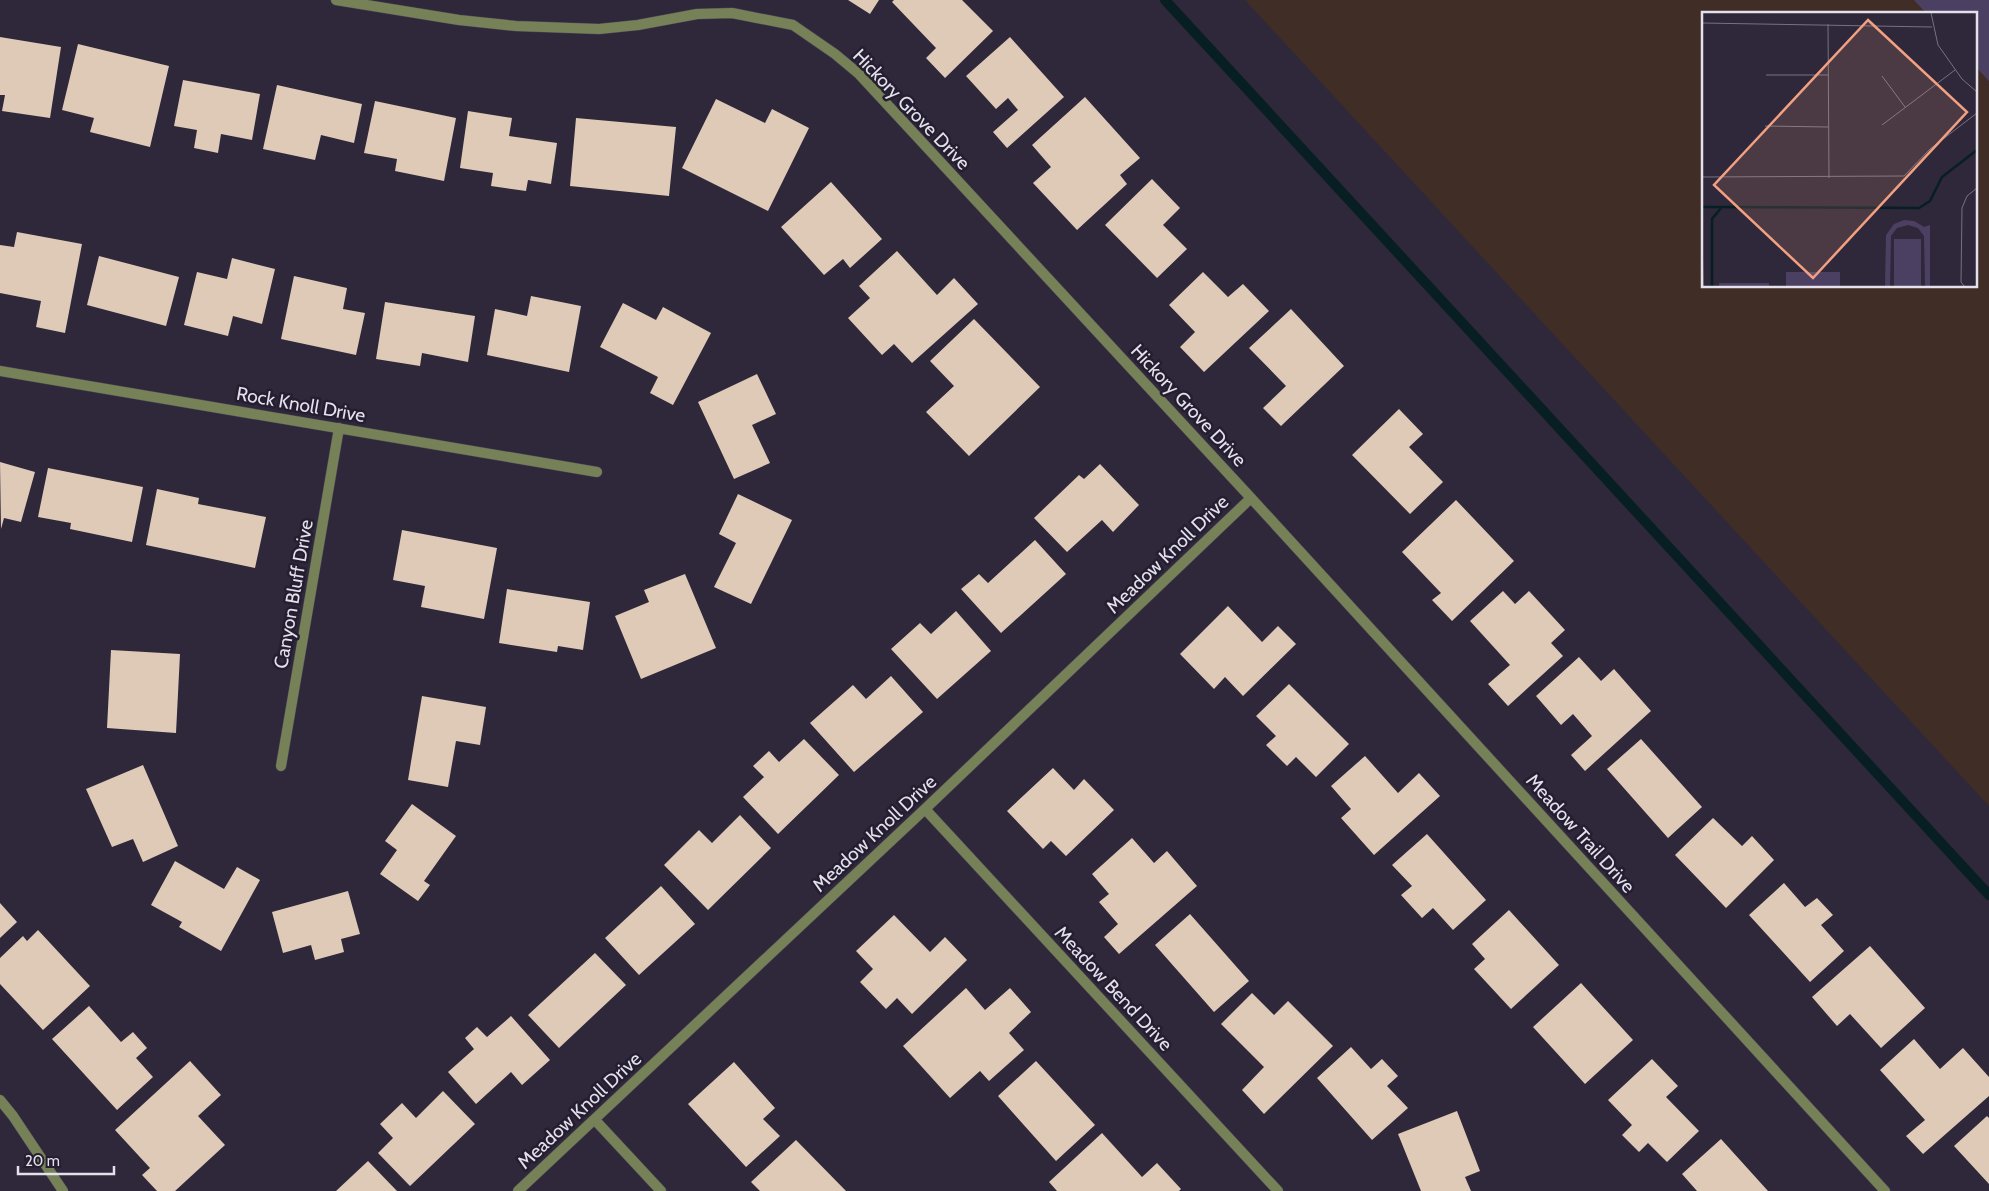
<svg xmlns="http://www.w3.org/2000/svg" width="1989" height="1191" viewBox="0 0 1989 1191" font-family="Cabin,sans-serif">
  <rect width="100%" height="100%" fill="#2e283a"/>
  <!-- education -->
  <path fill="#402e26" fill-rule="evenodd" d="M1245,0H1989V806ZM1703,14H1975V286H1703Z"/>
  <!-- green -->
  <path fill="#4c4062" d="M1914,0H1989V81L1975,66V14H1927Z"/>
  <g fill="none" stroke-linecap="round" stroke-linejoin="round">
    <!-- stream -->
    <path stroke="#071f23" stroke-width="10" d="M1165,0L1989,895"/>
  </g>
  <!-- building -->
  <path fill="#dfcab8" d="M848,0H879L870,14Z
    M894,0H962L993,31L945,78L926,58L936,48L892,2Z
    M0,37L61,47L50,118L2,111L5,95H0Z
    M1010,37L1064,97L1007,148L993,132L1018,110L1008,98L996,109L966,76Z
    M78,44L169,66L150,147L90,132L94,118L62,110Z
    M183,80L260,94L252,140L221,134L218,153L194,148L197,130L174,126Z
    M277,85L362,104L354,143L321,135L315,160L263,149Z
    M1085,97L1140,158L1120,175L1127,184L1077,230L1033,183L1051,167L1032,145Z
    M716,99L765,123L772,109L809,128L768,211L682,168Z
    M375,101L456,118L444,181L395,171L397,159L364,153Z
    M468,111L512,118L509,136L557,143L551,184L528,180L526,191L491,186L493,173L460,168Z
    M576,118L676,127L669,196L570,186Z
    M1152,179L1180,208L1163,225L1187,249L1157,278L1105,225Z
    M831,182L882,239L850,268L843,259L824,275L781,227Z
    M17,232L82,244L65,333L36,327L41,301L0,293V245L14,247Z
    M897,251L937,295L954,278L978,304L912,363L894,344L882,355L848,318L870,298L859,286Z
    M99,256L179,277L166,326L87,305Z
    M232,258L275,269L262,324L233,316L228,336L184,325L197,272L227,279Z
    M1203,272L1228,297L1243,284L1269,311L1204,372L1180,347L1195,332L1169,305Z
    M294,276L347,288L343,309L365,313L356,355L281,339Z
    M531,296L581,306L569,372L487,355L495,309L527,316Z
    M385,302L475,316L468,362L422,353L420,366L376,359Z
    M623,303L656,320L663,307L711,333L673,405L650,393L658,377L600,347Z
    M1291,309L1344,366L1281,426L1263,408L1286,386L1249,348Z
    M974,319L1040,387L969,456L926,412L954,386L930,361Z
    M757,374L776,414L752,425L770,463L734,479L698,402Z
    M1399,409L1423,434L1409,447L1443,482L1410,514L1352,455Z
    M0,462L35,472L21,522L4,518L1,529Z
    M1100,464L1139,505L1113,532L1102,520L1067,552L1034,518L1079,475L1084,479Z
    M48,468L143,487L132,542L70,529L71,523L38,517Z
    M157,489L199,498L198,504L266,517L255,568L146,545Z
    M738,494L792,520L751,604L714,587L736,543L719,534Z
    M1456,500L1514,561L1452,621L1432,600L1441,593L1402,552Z
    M402,530L497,548L484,619L421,607L425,586L393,580Z
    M1035,540L1066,574L1001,633L961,589L979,574L988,583Z
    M685,574L716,648L641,679L615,616L649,602L644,590Z
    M507,589L590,602L583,650L558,646L557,652L499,643Z
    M1503,591L1515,604L1529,591L1565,630L1551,643L1563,656L1508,706L1488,684L1510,665L1470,621Z
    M1228,606L1262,642L1278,626L1296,644L1243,696L1225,677L1214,689L1180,654Z
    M956,611L991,651L937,699L891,649L920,623L931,634Z
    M111,650L180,654L176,733L107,728Z
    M1579,657L1601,681L1614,669L1651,711L1585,771L1571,755L1592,736L1573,714L1561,725L1536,696Z
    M891,676L923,712L854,772L810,723L853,685L866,699Z
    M1289,684L1349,744L1316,777L1296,757L1287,766L1266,745L1276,736L1256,716Z
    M422,696L486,707L480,745L456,741L448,787L408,780Z
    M804,739L839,775L778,834L743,797L764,777L753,766L769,751L779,762Z
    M1641,739L1702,807L1668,838L1607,769Z
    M1365,756L1398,793L1419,773L1440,796L1374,855L1341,818L1351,809L1331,786Z
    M143,765L178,846L143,862L133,839L112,847L86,789Z
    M1053,768L1074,790L1084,779L1114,810L1066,856L1051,841L1043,849L1007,811Z
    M412,804L456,836L424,881L430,885L418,901L380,874L397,850L385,841Z
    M740,815L771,848L708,910L664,865L699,830L712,843Z
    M1713,818L1742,846L1752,836L1774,860L1726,908L1675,855Z
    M1427,834L1486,900L1453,930L1433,908L1422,918L1401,895L1412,886L1392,865Z
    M1132,838L1154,863L1167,851L1197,886L1119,954L1104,937L1118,924L1099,902L1109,894L1092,874Z
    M175,861L224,889L237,867L260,880L221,951L179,927L182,922L151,905Z
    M1784,883L1805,907L1817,898L1833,915L1821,925L1844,951L1810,982L1749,915Z
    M661,886L695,924L639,975L605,938Z
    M348,891L360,934L341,939L344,952L315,960L311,945L283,953L272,912Z
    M0,903L17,922L0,938Z
    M1509,910L1559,965L1511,1009L1474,969L1485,959L1472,944Z
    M1190,914L1249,981L1214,1012L1155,945Z
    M894,915L930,952L945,937L967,960L912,1014L897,998L886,1009L860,982L873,969L856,951Z
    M38,930L90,986L43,1030L0,984V958L23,936L27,941Z
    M1870,946L1925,1008L1881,1048L1850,1014L1837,1026L1812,997Z
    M595,953L626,985L559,1048L528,1015Z
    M1581,983L1633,1040L1585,1084L1533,1027Z
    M966,988L985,1010L1010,988L1031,1012L1009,1033L1024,1050L989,1081L980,1071L950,1098L903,1046Z
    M1252,993L1274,1015L1288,1001L1333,1046L1264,1114L1242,1090L1264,1067L1221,1024Z
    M89,1006L121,1042L133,1032L147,1048L136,1058L153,1077L117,1110L52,1039Z
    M511,1016L550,1060L522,1085L511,1072L476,1104L448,1072L474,1049L465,1038L477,1027L487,1037Z
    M1914,1039L1940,1069L1963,1048L1989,1077V1096L1923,1154L1906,1136L1925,1120L1880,1070Z
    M1351,1047L1371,1069L1382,1059L1398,1076L1387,1086L1408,1108L1372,1140L1317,1078Z
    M1652,1059L1678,1086L1666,1097L1699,1131L1667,1162L1648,1143L1639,1152L1622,1135L1632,1125L1608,1100Z
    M190,1061L221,1095L198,1116L225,1145L175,1191H157L142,1175L150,1168L115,1130Z
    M1036,1061L1095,1125L1056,1161L998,1096Z
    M734,1062L775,1108L763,1119L780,1136L746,1167L688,1104Z
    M443,1091L475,1124L410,1186L378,1153L393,1138L380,1124L402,1103L416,1118Z
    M1457,1111L1480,1171L1465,1177L1471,1191H1421L1398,1134Z
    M1987,1116L1989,1118V1184L1954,1146Z
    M1102,1133L1142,1177L1157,1163L1181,1189L1179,1191H1057L1049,1182Z
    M1721,1139L1768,1191H1697L1682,1174Z
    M796,1140L846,1191H760L751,1182Z
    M368,1161L397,1191H336Z"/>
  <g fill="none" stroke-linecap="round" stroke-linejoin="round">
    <defs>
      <path id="minor" d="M336,0L459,20L516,26L599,29L638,25L697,14L732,13L793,25L835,54L859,74L1251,498L1885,1191
        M0,371L597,472
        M281,766L339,428
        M925,809L1278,1191
        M0,1100L13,1116L63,1191
        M595,1120L661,1191
        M518,1191L925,809L1251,498"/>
    </defs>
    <!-- minor casing -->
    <use href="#minor" stroke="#4b4556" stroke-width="11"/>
    <!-- minor -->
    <use href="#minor" stroke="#768157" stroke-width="10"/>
  </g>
  <g text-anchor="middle" stroke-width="5" stroke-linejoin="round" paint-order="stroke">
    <!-- street labels -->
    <g font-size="19" fill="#e4e0ec" stroke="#241e30">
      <text transform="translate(912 109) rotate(46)" y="7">Hickory Grove Drive</text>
      <text transform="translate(301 404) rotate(10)" y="7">Rock Knoll Drive</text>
      <text transform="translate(1189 405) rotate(47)" y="7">Hickory Grove Drive</text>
      <text transform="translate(1167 554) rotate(-44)" y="7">Meadow Knoll Drive</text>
      <text transform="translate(293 594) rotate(-80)" y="7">Canyon Bluff Drive</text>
      <text transform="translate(874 833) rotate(-43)" y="7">Meadow Knoll Drive</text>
      <text transform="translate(1581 833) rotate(48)" y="7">Meadow Trail Drive</text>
      <text transform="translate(1114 988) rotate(47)" y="7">Meadow Bend Drive</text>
      <text transform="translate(579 1110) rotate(-43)" y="7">Meadow Knoll Drive</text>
    </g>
  </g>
  <!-- overview -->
  <g transform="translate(1702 12)">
    <rect width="275" height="275" fill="#2e283a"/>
    <path d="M202,208L212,209L222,215L228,213V274H223L222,224L216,216L206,213L195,216L189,224L188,274H183L184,223L192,212ZM192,227H219V274H192ZM84,260H138V274H84ZM17,271H67V274H17Z" fill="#4c4062"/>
    <path fill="none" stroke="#071f23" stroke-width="2.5" d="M0,195L217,196L228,189L240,165L275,138M10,274V207L19,196"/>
    <path fill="none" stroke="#777281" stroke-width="1" d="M229,1L236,33L260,67L275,80M0,11L230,15M126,12L127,166M64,63H126M180,64L203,95M180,113L253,58M63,114L126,115M0,165L202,164L228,137L275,101M0,216L1,274M262,274L259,270L260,196L265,184L275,176"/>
    <path fill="#f2a081" fill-opacity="0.15" stroke="#f2a081" stroke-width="2.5" d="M166,8L265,100L111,266L12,173Z"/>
    <rect width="275" height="275" fill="none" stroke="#e4e0ec" stroke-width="2.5"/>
  </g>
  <!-- scale -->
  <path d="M18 1166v8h96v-8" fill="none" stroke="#e4e0ec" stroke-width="2.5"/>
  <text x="25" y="1166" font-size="15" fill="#e4e0ec" stroke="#241e30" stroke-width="4" paint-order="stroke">20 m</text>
</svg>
